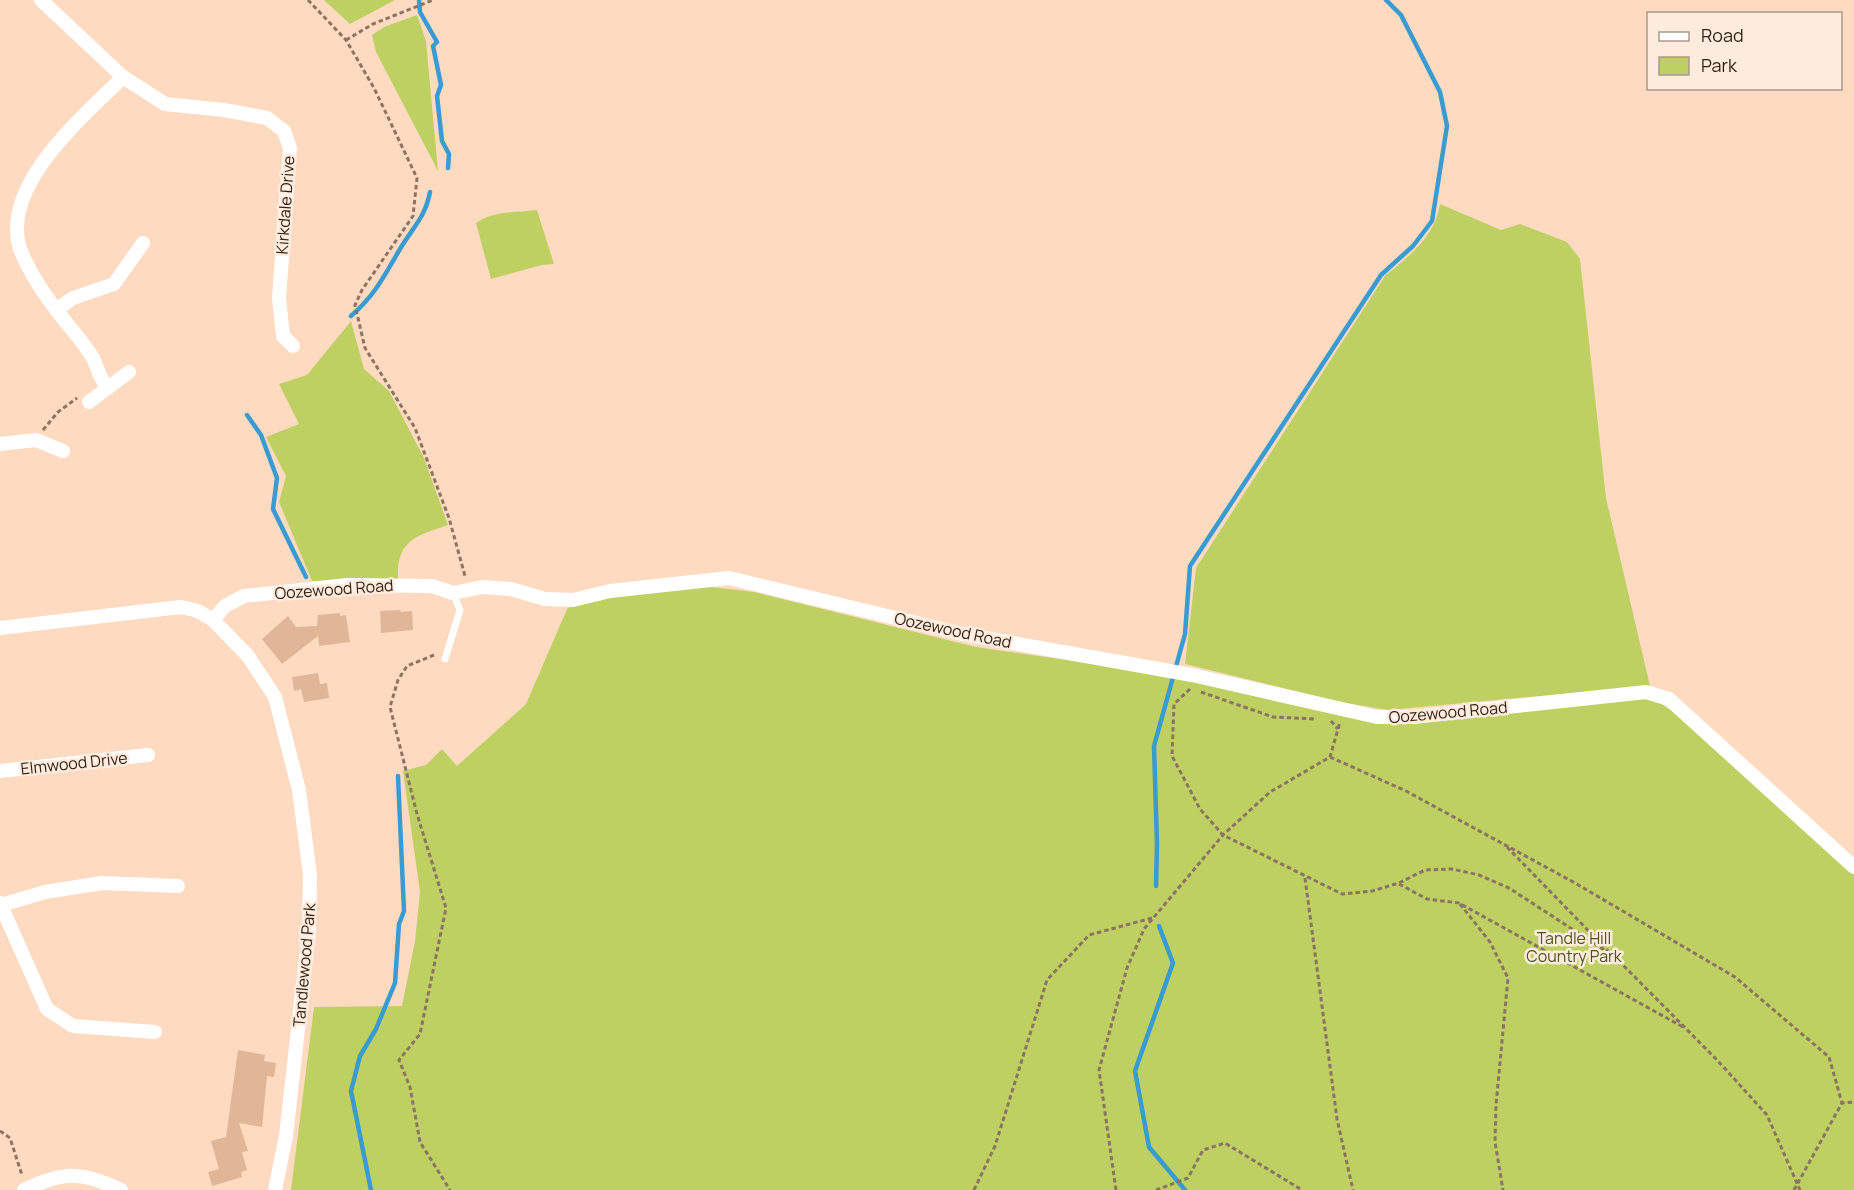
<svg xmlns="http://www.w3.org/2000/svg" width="1854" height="1190" viewBox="0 0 1854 1190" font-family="Manrope,sans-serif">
  <rect width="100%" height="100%" fill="#fedac1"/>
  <!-- green -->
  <path fill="#bed061" d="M324,0H395L350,24Z
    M417,15L426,41L438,171L376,52L372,35L384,27Z
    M1440,204L1501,230L1520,224L1567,242L1580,259L1606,498L1650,686L1388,710L1340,702L1185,664L1196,568L1385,276C1409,256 1435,237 1440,204Z
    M537,210L554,264L542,265L491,279L476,223C495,210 515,213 537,210Z
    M351,321L364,369L389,391L424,458L448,525C415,536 396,541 398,580L312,581L279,502L286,476L266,437L299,424L279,384L307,375Z
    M703,586L754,592L976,647L1192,678L1343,716L1642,699L1655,700L1672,711L1854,873V1190H291L314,1007L402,1006L415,941L420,892L403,771L426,765L442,749L457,766L526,704L567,609L573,604L647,591Z"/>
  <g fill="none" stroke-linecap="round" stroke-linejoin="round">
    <!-- stream -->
    <path stroke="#389bd1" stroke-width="4.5" d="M419,0L420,12L437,42L433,46L441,85L437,96L442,141L449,154L448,168
      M351,316C376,294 384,276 400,249C413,227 425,218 430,192
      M247,415L261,435L277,478L273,509L306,577
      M1156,886L1157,845L1154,746L1185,634L1190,566L1381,275L1413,246L1432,221L1447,126L1440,92L1401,15L1386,0
      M1159,926L1173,963L1135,1071L1149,1147L1185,1190
      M371,1190L351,1091L360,1056L376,1029L395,983L399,924L404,911L398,776"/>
  </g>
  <!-- building -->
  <path fill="#e1b697" d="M400,610L401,612L412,611L413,630L381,633L380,611Z
    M340,613V616L346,615L350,642L319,646L318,636L282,664L262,639L288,616L296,627L317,626L318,615Z
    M318,673L320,684L327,683L329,698L304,702L301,689L294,691L292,677Z
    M238,1050L265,1055L264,1061L276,1063L274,1077L267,1076L262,1127L239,1123L248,1151L242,1152L247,1170L241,1172L242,1177L212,1186L208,1172L219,1169L211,1141L226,1137Z"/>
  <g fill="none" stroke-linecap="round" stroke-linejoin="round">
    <!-- path -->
    <path stroke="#8c7362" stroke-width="3" stroke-dasharray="4.5 3" stroke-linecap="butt" d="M308,0L346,40L374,88L417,178L413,216L362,290L355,305L365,348L415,428L449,518L465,576
      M346,40L373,24L433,0
      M43,430L58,412L77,398
      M434,655L407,666L398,680L390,707L417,814L446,908L420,1034L399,1060L410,1087L420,1142L450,1190
      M1190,689L1174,704L1172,756L1200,809L1223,835L1342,894L1372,891L1399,883L1425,870L1452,869L1479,875L1509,888L1615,957L1718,1061L1767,1115L1800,1190
      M1201,692L1273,717L1316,719
      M1331,721L1338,729
      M1330,757L1406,791L1575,883L1735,977L1829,1057L1842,1103
      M1507,847L1609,952
      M1305,878L1337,1119L1353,1190
      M1399,884L1427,899L1459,903L1683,1027
      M1460,904L1490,942L1508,978L1496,1105L1495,1142L1503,1190
      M0,1131L10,1138L22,1175
      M974,1190L995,1146L1047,980L1089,935L1152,918
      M1116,1190L1099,1070L1127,968L1144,929L1223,835L1270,792L1330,757L1340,722
      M1156,1190L1188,1178L1203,1150L1225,1143L1302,1190
      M1794,1190L1842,1103L1854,1102"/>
    <!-- service -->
    <path stroke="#fff" stroke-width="7" d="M445,659L460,610L453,593"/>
    <!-- minor -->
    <path stroke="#fff" stroke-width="14" d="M41,0L123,77L165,104L224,110L267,118L284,131L290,148L279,298L283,336L293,346
      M56,310L73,298L114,284L143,243
      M108,388C100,379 98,370 94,360C90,352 83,344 78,337C56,310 33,282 20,249C0,185 83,117 123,77
      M89,402L129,372
      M0,444L36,440L63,451
      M213,620L248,656L275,697L299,790L310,875L309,931L286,1136L275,1190
      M0,628L181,607L198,611L213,620L225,606L244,596L347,585L432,586L453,593L482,587L511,589L545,599L573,600L610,591L729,578L962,634L1192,675L1377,717H1413L1646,692L1669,699L1854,867
      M0,771L148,755
      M0,903L47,1009L73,1026L155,1032
      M1,905L45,892L102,883L178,886
      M24,1190C64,1171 81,1171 121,1190"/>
  </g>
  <g text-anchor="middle" stroke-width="5" stroke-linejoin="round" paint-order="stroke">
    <!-- street labels -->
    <g font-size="16" fill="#2f1f13" stroke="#fdebde">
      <text transform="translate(285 205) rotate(-86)" y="6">Kirkdale Drive</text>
      <text transform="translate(334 589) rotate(-4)" y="6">Oozewood Road</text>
      <text transform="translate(953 630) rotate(12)" y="6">Oozewood Road</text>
      <text transform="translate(1448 712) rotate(-5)" y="6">Oozewood Road</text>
      <text transform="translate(74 763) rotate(-6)" y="6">Elmwood Drive</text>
      <text transform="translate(304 965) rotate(-85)" y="6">Tandlewood Park</text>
    </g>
    <!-- park labels -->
    <g font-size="16" fill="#4d5523" stroke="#fdebde">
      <text x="1574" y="944">Tandle Hill<tspan x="1574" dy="18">Country Park</tspan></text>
    </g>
  </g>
  <!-- legend -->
  <rect x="1647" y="12" width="195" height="78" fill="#fdebde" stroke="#ab998d" stroke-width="1.5"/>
  <rect x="1659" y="32" width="30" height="9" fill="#ffffff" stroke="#ab998d" stroke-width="1.5"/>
  <text x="1701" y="42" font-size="18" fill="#2f1f13">Road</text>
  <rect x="1659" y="57" width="30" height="18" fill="#bed061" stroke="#ab998d" stroke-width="1.5"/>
  <text x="1701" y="72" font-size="18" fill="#2f1f13">Park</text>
</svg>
